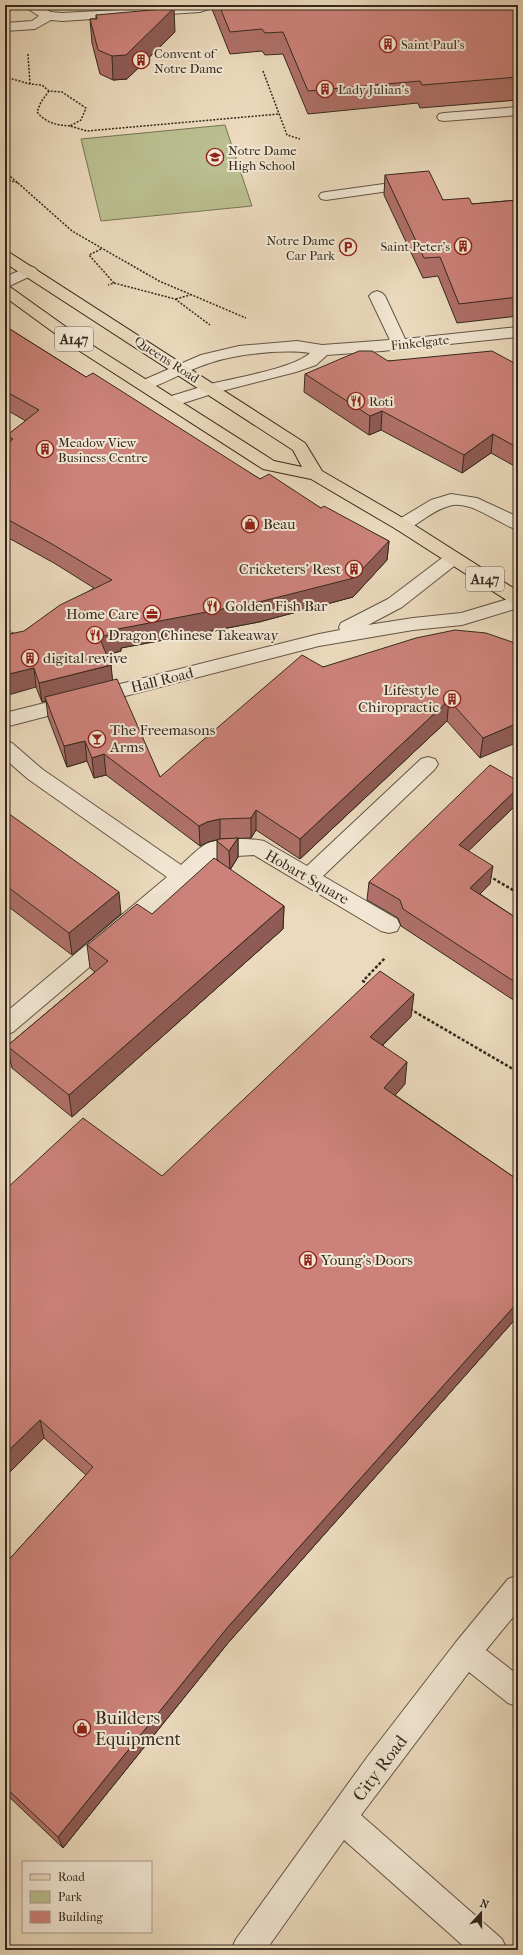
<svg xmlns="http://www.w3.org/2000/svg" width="523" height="1955" viewBox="0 0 523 1955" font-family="'IM FELL French Canon',serif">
  <rect width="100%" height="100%" fill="#ebdabd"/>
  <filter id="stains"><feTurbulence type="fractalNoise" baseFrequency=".005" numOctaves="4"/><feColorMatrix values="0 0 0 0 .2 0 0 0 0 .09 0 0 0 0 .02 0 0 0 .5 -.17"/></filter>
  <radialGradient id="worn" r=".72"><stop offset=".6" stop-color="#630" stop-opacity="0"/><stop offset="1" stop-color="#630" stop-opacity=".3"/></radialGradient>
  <!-- green -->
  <path fill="#babf8f" stroke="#787456" d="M225,125L252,206L101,221L81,139Z"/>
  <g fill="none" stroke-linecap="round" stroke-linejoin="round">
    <defs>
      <path id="minor" d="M22,5H37L51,12L62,13L212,5L211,8L200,12L62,21L51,20L35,29L5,31V23L32,21L39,16Z
        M518,107V115L444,121L439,120L437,117L439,114L444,113Z
        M391,183L396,184L398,187L396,190L326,200L321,199L319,196L321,193L326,192Z
        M30,266L35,268L38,271L35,274L5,288V277Z
        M377,291L382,293L385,296L405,339L518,327V337L382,351L327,355L316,365L296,372L218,392L171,407L165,406L163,402L165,398C179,394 193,389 207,385C232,378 293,369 310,353C284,349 239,354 213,362C192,368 171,380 151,388L145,390L139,388L137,385L139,382L201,355L239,346L297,341L322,345L390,340L369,296L372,293Z
        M451,494L477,498L518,517V530C498,524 470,499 449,506C434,510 421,522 408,529L402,531L396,529L393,525L396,521L431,500Z
        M452,553L458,555L461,559L458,563L402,607L368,625L413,618L461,613L518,596V608L462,625L413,630L319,646L5,727V713L319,634L340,630L339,627L341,623L388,599L446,555Z
        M5,741L12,743L42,769L181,865C189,858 199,847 208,843C220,838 253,838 264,841L307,866L421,759L428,757L435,759L438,764L435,769L323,876L397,919L400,925L397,931L389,933L381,931L254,855L219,857L13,1032L5,1035V1013L167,877L28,779L5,759Z
        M518,1575V1611L486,1650L518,1675V1707L508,1703L469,1672L361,1815L502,1939L507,1950H468L344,1840L266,1950H231L236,1939L368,1756L456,1642L508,1579Z"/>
      <path id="major" d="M5,251L10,253L305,443L322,471L408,521L518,591V605L511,603L396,529L311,479L263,469L75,348L5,297V285L10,287L87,342L274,461L302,467L293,450L5,263Z"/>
    </defs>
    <!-- minor casing -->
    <use href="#minor" stroke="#625545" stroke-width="2"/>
    <!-- major casing -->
    <use href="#major" stroke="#35291d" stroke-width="2"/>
    <!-- path-far2 -->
    <path stroke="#35291d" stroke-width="1.5" stroke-dasharray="2 1.5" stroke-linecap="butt" d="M28,54L30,84
      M263,71L287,135L300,139
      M5,77L30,84L42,85L49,91L62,92L86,108L81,120L70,126L87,131L279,114
      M49,91L41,102L37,112C46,123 56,125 70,126
      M5,172L18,183L5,179
      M18,183L72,231L159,281L246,318
      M101,249L89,255L114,283L108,285
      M114,283L175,299L210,325
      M176,299L190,295"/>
    <!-- path-far1 -->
    <path stroke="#35291d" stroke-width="2" stroke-dasharray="2.5 1.5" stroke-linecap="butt" d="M5,628L15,635"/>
    <!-- path -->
    <path stroke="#35291d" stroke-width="2.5" stroke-dasharray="3 2" stroke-linecap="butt" d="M489,876L518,893
      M369,985L363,981L385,958
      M410,1009L518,1072"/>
    <!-- minor -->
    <use href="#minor" fill="#f2e7d4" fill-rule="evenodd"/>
    <!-- major -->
    <use href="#major" fill="#ebdabd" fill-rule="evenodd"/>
  </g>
  <!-- wall -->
  <path fill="#af7069" stroke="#35291d" d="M212,5H518V100L420,108L418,103L308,114L283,54L265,55L262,51L230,54L212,9Z
    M96,15L175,32L127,79L113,80L100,74L92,43L90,19H96Z
    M385,175L443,200L472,204L518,200V316L457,323L438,276L423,278L384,195Z
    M5,326L86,377L260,479L321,508L389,541L387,560L353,597L259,622L121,648V651L107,655L111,665L112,680L160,777L323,667L518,644L480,758L447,721L300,859L256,830L251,838L220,839L208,842L200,846L106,775L94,778L87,761L67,767L48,717L46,701L42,702L36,687L24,631L94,588L54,563L5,536V446L7,444L6,436L26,421L5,409Z
    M388,361L518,365V468L491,453L462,473L381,430L369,435L304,392L305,374Z
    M518,781V803L468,851L490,884L480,894L518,919V1003L401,926L398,918L367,900L369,882Z
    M5,811L121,914L72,955L5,904Z
    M238,838V857L230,870L284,906L283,929L72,1117L12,1068L7,1046L95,972L90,968L87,945L152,914L225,866L217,860V841Z
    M411,1017L383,1045L405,1084L395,1095L518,1180V1316L228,1643L63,1848L5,1793V1564L86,1475L44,1438L5,1477L162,1176Z"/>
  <!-- shaded-wall -->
  <path fill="#8f5b55" stroke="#35291d" d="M174,8L175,32L127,79L113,80L112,56Z
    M382,411L381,430L369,435L370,416Z
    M493,434L491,453L462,473L464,455Z
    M389,541L387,560L353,597L259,622L121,648V651L101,656L99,637L118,629Z
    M111,665L113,684L45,697L46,701L42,702L39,683Z
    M34,668L36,687L5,696V675Z
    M449,700L447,721L300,859V839Z
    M518,723V742L480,758L483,738Z
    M85,741L87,761L67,767L64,746Z
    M104,754L106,775L94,778L92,758Z
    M518,788V803L456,863L459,845Z
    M256,810V830L251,838V818Z
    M220,819V839L208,842L200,846L199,826L207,822Z
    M238,838V857L230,870L229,851Z
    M493,866L490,884L468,906L470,888Z
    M119,892L121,914L72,955L69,933Z
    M284,906L283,929L72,1117L69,1095Z
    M414,994L411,1017L368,1059L370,1037Z
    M407,1062L405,1084L382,1110L384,1088Z
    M518,1302V1316L228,1643L63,1848L58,1837L227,1628Z
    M40,1420L44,1438L5,1477V1454Z"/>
  <!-- building -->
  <path fill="#cc827a" stroke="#35291d" d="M219,5H518V77L422,85L420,81L308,91L283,32L265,33L262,29L230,32Z
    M174,8L126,55L112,56L98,50L90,19H97L96,15Z
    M429,171L443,200L469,198L472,204L518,200V297L459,304L440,257L424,258L385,175Z
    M5,326L86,377L93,373L260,479L269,474L321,508L324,506L389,541L354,578L259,602L118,629L120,632L99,637L111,665L39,683L34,668L5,675V635L24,631L60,605L112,580L52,544L5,518V446L13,439L6,436L39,410L5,391Z
    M359,351H372L388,361L492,351L518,365V448L493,434L464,455L382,411L370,416L305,374Z
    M455,630L486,633L518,644V723L483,738L449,700L300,839L256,810L251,818L220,819L207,822L199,826L104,754L92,758L85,741L64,746L45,697L117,679L160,777L302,655L323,667L416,638Z
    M490,765L518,781V788L459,845L493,866L470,888L518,919V984L403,909L400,900L369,882Z
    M5,811L119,892L69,933L5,885Z
    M238,838L229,851L217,841L219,839Z
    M214,858L284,906L69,1095L7,1046L108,961L87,945L137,904L152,914Z
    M380,971L414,994L370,1037L407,1062L384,1088L518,1180V1302L227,1628L58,1837L5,1787V1564L93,1467L40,1420L5,1454V1190L83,1118L162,1176Z"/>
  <!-- icons -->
  <defs>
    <symbol id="building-ring" viewBox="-11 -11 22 22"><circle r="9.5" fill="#f2e7d4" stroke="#8f2418" stroke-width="1.5"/><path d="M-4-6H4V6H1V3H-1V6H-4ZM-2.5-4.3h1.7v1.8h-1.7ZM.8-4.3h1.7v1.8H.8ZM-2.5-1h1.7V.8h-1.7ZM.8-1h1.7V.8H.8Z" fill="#8f2418"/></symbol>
    <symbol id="school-ring" viewBox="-11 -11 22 22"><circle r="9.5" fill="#f2e7d4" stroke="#8f2418" stroke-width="1.5"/><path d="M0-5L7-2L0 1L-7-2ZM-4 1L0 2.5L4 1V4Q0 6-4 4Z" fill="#8f2418"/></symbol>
    <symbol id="parking-ring" viewBox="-11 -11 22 22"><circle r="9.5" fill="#f2e7d4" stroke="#8f2418" stroke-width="1.5"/><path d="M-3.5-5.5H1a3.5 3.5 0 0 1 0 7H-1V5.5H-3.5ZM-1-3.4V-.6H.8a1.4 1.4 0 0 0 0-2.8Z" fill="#8f2418"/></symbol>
    <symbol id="restaurant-ring" viewBox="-11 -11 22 22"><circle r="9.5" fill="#f2e7d4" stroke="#8f2418" stroke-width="1.5"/><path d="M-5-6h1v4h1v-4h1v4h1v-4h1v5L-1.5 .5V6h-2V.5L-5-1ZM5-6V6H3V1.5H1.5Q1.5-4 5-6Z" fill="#8f2418"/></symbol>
    <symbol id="shop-ring" viewBox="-11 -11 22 22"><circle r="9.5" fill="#f2e7d4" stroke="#8f2418" stroke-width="1.5"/><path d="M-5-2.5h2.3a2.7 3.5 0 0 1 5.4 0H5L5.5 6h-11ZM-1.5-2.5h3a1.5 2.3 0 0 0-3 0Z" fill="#8f2418"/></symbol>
    <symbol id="office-ring" viewBox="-11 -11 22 22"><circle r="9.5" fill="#f2e7d4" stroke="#8f2418" stroke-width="1.5"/><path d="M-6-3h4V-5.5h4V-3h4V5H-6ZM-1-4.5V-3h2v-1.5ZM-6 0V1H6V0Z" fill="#8f2418"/></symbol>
    <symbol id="bar-ring" viewBox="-11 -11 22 22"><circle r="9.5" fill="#f2e7d4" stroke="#8f2418" stroke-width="1.5"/><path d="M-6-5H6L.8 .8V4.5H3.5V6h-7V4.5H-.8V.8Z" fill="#8f2418"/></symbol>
  </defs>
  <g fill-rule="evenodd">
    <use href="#building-ring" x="378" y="34" width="20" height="20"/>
    <use href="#building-ring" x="131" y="50" width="20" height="20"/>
    <use href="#building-ring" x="315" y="79" width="20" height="20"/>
    <use href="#school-ring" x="205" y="147" width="20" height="20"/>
    <use href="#building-ring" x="453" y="236" width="20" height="20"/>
    <use href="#parking-ring" x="338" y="237" width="20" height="20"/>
    <use href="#restaurant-ring" x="346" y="391" width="20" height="20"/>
    <use href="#building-ring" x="35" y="439" width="20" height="20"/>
    <use href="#shop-ring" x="240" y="514" width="20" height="20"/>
    <use href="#building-ring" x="344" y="559" width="20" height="20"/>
    <use href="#restaurant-ring" x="202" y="596" width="20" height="20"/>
    <use href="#office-ring" x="142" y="604" width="20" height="20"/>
    <use href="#restaurant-ring" x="85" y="625" width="20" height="20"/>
    <use href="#building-ring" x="20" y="648" width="20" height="20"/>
    <use href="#building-ring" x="442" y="689" width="20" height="20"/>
    <use href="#bar-ring" x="87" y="729" width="20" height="20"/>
    <use href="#building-ring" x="298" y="1250" width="20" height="20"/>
    <use href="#shop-ring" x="72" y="1718" width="20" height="20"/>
  </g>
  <g text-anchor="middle" stroke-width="4" stroke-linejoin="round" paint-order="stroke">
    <!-- far-poi labels -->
    <g font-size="13" fill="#35291d" stroke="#f2e7d4" text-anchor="start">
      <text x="401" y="49">Saint Paul's</text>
      <text x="154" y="58">Convent of<tspan x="154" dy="15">Notre Dame</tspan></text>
      <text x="338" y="94">Lady Julian's</text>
      <text x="228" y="155">Notre Dame<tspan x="228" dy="15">High School</tspan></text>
      <text x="335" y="245" text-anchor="end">Notre Dame<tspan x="335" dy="15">Car Park</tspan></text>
      <text x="450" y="251" text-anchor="end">Saint Peter's</text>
      <text x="369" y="406">Roti</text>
      <text x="58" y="447">Meadow View<tspan x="58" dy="15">Business Centre</tspan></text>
    </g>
    <!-- far-street labels -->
    <g font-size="13" fill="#35291d" stroke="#f2e7d4">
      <text transform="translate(420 342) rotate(-6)" y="5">Finkelgate</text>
      <text transform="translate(167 359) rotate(33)" y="5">Queens Road</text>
    </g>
    <!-- shield labels -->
    <g fill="#f2e7d4" stroke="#6e6254" stroke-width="1">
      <rect x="55" y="327" width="38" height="24" rx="3"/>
      <rect x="466" y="567" width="38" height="24" rx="3"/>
    </g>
    <g font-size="14" font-weight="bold" fill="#35291d">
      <text x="74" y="344">A147</text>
      <text x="485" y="584">A147</text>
    </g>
    <!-- poi labels -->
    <g font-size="15" fill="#35291d" stroke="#f2e7d4" text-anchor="start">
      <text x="263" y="529">Beau</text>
      <text x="341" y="574" text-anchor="end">Cricketers' Rest</text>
      <text x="225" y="611">Golden Fish Bar</text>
      <text x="139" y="619" text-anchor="end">Home Care</text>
      <text x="108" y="640">Dragon Chinese Takeaway</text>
      <text x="43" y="663">digital revive</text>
      <text x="439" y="695" text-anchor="end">Lifestyle<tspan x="439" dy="17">Chiropractic</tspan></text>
      <text x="110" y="735">The Freemasons<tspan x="110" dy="17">Arms</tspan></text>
      <text x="321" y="1265">Young's Doors</text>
    </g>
    <!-- street labels -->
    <g font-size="15" fill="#35291d" stroke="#f2e7d4">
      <text transform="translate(162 680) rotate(-14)" y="5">Hall Road</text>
      <text transform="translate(307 877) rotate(30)" y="5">Hobart Square</text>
    </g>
    <!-- near-poi labels -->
    <g font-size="18" fill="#35291d" stroke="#f2e7d4" text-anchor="start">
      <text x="95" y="1724">Builders<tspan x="95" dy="21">Equipment</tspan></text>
    </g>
    <!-- near-street labels -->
    <g font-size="18" fill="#35291d" stroke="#f2e7d4">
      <text transform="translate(380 1768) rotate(-53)" y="6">City Road</text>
    </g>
  </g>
  <!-- margin -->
  <rect width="523" height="1955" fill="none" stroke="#ebdabd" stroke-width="20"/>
  <rect x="6" y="6" width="511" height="1943" fill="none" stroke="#35291d" stroke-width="2"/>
  <rect x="10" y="10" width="503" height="1935" fill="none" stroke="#35291d"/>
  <!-- legend -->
  <rect x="22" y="1861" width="130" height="72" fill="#f2e7d4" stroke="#a69b8b"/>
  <rect x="30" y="1874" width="20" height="6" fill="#ebdabd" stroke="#a69b8b"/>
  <text x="58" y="1881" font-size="12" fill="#35291d">Road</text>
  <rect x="30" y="1891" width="20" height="12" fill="#babf8f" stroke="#a69b8b"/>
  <text x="58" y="1901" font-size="12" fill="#35291d">Park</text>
  <rect x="30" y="1911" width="20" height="12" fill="#cc827a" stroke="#a69b8b"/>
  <text x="58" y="1921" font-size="12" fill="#35291d">Building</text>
  <!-- north arrow -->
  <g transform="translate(481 1913) rotate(21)" stroke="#f2e7d4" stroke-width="3" paint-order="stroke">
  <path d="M0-3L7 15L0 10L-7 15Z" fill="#35291d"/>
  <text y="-6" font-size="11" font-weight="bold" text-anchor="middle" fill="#35291d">N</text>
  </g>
  <rect width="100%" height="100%" filter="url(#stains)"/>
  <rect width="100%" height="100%" fill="url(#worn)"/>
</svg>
